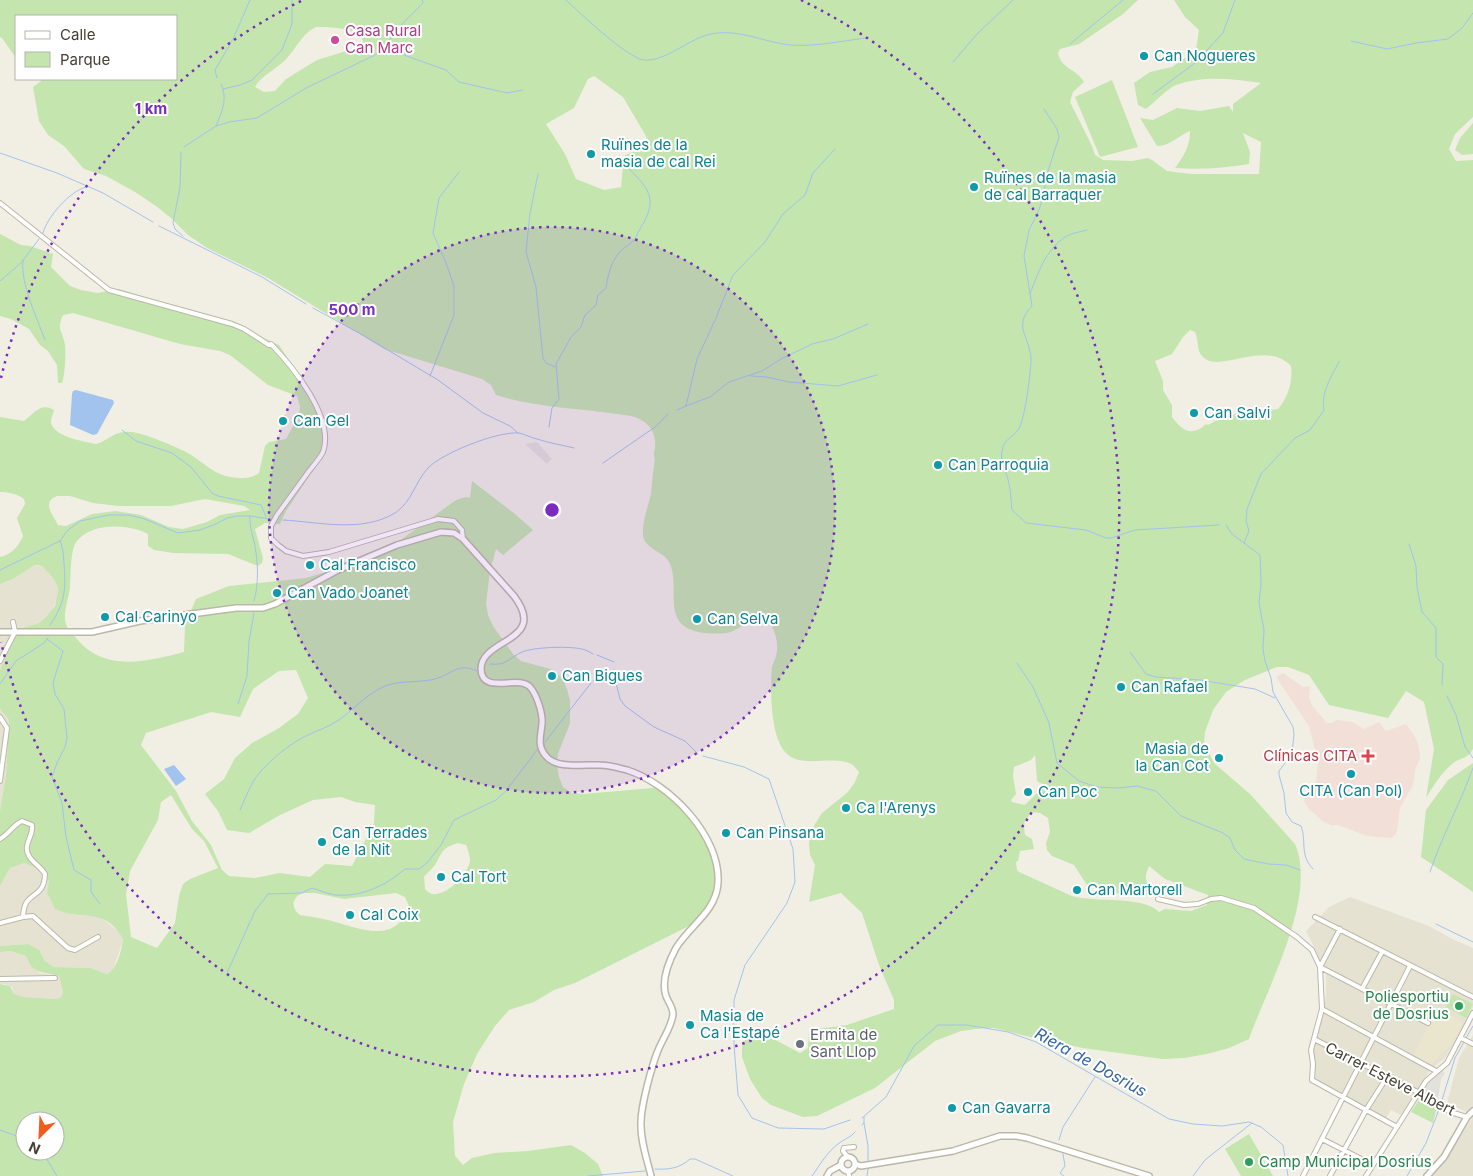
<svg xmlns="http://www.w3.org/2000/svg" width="1473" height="1176" viewBox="0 0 1473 1176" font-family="Inter,sans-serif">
  <rect width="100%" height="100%" fill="#f1efe4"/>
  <!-- residential -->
  <path fill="#e5e2d2" d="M33,566H42L53,578L58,587V597L52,610L46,617L39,623L25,627L0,670V584L13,579Z
    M0,709L9,720L6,774L0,811Z
    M22,862L36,868L49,881L48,895L55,909L64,912L95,915L103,919L119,932L123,939L122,944L112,972L107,974L91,968L54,967L45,961L40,952L28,944L0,946V886L10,868Z
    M1350,897L1429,926L1452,939L1473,948V1007L1458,1036L1445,1058L1430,1070L1401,1115L1391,1110L1386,1118L1309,1082L1313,1049L1326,996V971L1306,931L1329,907Z
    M11,951L26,956L35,970L40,973L59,976L63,992L61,997L56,999L20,997L14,994L12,987L5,984H0V952Z
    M1473,1035V1115L1447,1103L1459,1058Z
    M1473,1117V1176H1432L1431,1173L1448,1156Z"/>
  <!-- education -->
  <path fill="#eae6ce" d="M1439,1007L1463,1022L1458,1034L1447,1049L1429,1066L1412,1057Z"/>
  <!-- medical -->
  <path fill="#f2dfd8" d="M1283,673L1303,687L1310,686L1309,698L1313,707L1327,723H1333L1336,720L1346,721L1352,722L1364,729L1379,722L1386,731L1406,724L1415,737L1418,744L1420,758L1415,770L1413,785L1400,808L1397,832L1392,838L1367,836L1338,825H1331L1324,822L1309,809L1304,801L1308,789L1316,782L1318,762L1309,726L1276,677Z"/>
  <!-- green -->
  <path fill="#c4e5ae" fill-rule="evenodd" d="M0,0H1138L1123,14L1088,38L1079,44L1060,49L1058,53C1061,69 1077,69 1084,82L1073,92L1070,102L1092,146L1095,155L1103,160L1132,161L1148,158L1152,160L1167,171L1191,174H1259L1261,142L1243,133L1250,152L1249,164C1224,168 1200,170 1175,168C1184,156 1190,146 1190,131C1179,135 1169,147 1157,146L1140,118L1153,120L1177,108L1200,111L1229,106L1233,112V104L1261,83C1233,79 1204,75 1176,85C1168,88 1154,103 1146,109L1138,105L1134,83L1150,72L1172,67L1196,50L1199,30L1185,17L1174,0H1473V117L1455,134L1449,149L1456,161L1473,160V749C1466,761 1459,757 1451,765C1441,773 1433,787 1426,798L1434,749L1424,702L1406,691L1388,718L1329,705L1309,675L1288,667H1277L1245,680L1226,692L1213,710L1205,732L1204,743L1214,763L1250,794L1295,844C1318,897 1267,988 1249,1039L1229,1048L1207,1054L1184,1058L1162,1059L1083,1048L1038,1039L994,1028H984L961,1031L935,1041L875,1088L817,1116L803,1117L771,1105L762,1098L750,1079L742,1057V1046L748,1035L757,1030L800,1053L808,1048L809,1030L847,1025L894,1009V1000L879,965L862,913L841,893L809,902L815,865L810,855L809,844L810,832L822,813L848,792L855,782L859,772C857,770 854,765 851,764C833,754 801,770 785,752C770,735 770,688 772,667C773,663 775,660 776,656C779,645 776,633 770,623C762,622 755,621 747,624C740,626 734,632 726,633C716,634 701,634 692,630C662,619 681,585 669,562C663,551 644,549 643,535C642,521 648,507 651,494C652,482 653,471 655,459C653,454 654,453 655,448C657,430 646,420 631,416C586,408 540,409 496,395L491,385L482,379L384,349L268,278L207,248L188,235L172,219L156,206L135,192L106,176L84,169L64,146L48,135L39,121L33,87L41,81V79H176V16H16V58L2,38L0,37ZM316,27C329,27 358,27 363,41L361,45L353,49L317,60L286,79L275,91L264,92L255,87C261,76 275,70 284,61C296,50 301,34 316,27ZM594,76L623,97L650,143L624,156L621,187L604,190L576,179L565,154L546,124L574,108L588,79ZM1190,330L1195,332C1199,340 1196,351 1203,357C1219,374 1266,339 1291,366C1293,382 1288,397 1278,409C1269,411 1259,408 1250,410C1236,413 1221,417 1208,425L1206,424C1192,437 1182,431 1172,417V405L1163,390V381L1155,361L1172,354L1183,337ZM1035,755L1037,780L1038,782L1045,785L1025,805L1012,802L1011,800L1016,794L1013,776L1014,767L1031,760ZM1032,812L1040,813L1048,818L1050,832L1046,843L1047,850L1052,856L1074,865L1087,885C1099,890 1143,902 1152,892C1145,881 1144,878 1149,866L1165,879L1208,895L1207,905L1191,911L1165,909L1159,912C1142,895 1095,903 1072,896L1019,872L1017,870L1016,862L1018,861L1020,851L1034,849L1032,839L1025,835C1023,821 1024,822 1032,812Z
    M1112,80L1138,147L1100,157L1075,97Z
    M1473,123V154L1462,155L1455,150L1460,138Z
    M0,234L21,245L30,246L53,254L51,267L70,286L81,290L97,293L119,289L240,327L279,345L304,383L326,420L327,437L326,445L319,461L286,511L280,524L265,523L255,529L263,558L262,563L258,566L228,554L173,553L154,550L148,546V534C129,524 93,522 77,541C70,549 71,575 70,586C70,596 62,613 66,624C67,629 74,635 77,639C105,673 148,661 184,652L185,624L196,599L229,586L306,578L350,565L391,547L456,500L466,497L470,498L472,481L515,514L533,530L503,555L496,549L490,571L486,604L488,615L493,626L513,654L521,661L554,670L562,678L567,689L570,700V723L558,754L557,765L559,777L563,787L572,793L584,794L652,788H663L672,794L700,830L716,860L717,894L697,921L687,927L575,983L554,990L534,1002L509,1010L495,1026L477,1054L464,1084L453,1122L455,1156L463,1165L472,1158L494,1153L528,1151L571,1145L585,1153L598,1164L603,1176H0V984L10,986L14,994L23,997L56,999L61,997L63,992L59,976L37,971L31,966L26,956L11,951L0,952V946L28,944L39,950L45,961L54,967L91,968L107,974C117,970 122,949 123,939C105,906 81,921 55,909L47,893L49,881L36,868L24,863L10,868L0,886V811L6,774L9,720L0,709V670L17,632L25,627L39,623L46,617L55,606L58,592V587L53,578L42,566L37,565L33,566L13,579L0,584V557C12,554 18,547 23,536L17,518L25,504L24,499C17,494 9,492 0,492V417L24,421C34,414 40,402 54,410C53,414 51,418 51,422C53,437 83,441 96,444C110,440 114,430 131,432C144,433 174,446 186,452C206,463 215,478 241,478C247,478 254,477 259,473L265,446L269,442L286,439L299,415L300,407L297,396L268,385L230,355L220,351L180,344L73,313L63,315C56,330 63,331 65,345C66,356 65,369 63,380L62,383H58L57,365L48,351L40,345L29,329L11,319L0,316ZM57,496H70L93,503L118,506H171L205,499L244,506L250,510L220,515L207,522L183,529L169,527L141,515L116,511L92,514L66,526L58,525C53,515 41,502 57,496ZM296,670L308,698L298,714L279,728L252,743L235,758L224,779L205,794L218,811L227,830L249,833L280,815L313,800L341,797L355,802L375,805L374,823L352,866L325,864L310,877L280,873L255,878L229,876L222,870L211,845L192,821L176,791L141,745L146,733L211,712L240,717L253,689L279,671ZM171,795L192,829L204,841L218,868L190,879L183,884L179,896L175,923L157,948L131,937L126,894L130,871L158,820L161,802ZM458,843L466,845C468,850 470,855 470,861C468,874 449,893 436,894C431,895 428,892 425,889L424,877C427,873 432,869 435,865C443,851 442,848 458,843ZM302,893H315L344,899L396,893L405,897L409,906C397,942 366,931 339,923C326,919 313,917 300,915C291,908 291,899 302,893ZM25,1121H55V1151H25Z
    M1473,763V892L1421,857L1426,810L1448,780Z
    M1453,994L1473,1004L1466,1018L1446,1007Z
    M1420,1098L1437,1107L1433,1123L1411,1112Z
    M1249,1134L1273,1176H1241L1225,1149Z"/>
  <!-- parking -->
  <path fill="#e2e1dc" d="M537,442L552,459L547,464L525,444Z
    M1442,1070L1445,1073L1441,1080L1438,1099L1423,1091L1428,1082Z"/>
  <!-- water -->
  <path fill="#a2c3ed" d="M76,390L113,400L114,403L97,434L93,435L70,425L72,394L73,391Z
    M174,765L186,779L176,786L164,769Z"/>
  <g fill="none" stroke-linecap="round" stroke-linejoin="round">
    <!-- stream -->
    <path stroke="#a2c3ed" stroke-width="1" d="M566,0C580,13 627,58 644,60C664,62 688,40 707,35C735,27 763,42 790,45C815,47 841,41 866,38
      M1351,41L1387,49L1416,43L1448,39L1462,28L1473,13
      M1070,44L1123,0
      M384,48L446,70L459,82L507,93L523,90
      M953,62L978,33L1013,0
      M217,78L215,70L233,39L250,0
      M223,89L240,85L252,80L282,50L292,24V0
      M1153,94L1195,63L1223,33L1235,0
      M1044,109L1057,129L1059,137L1046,177L1044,194L1039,210L1029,230L1024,256L1032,306C1012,327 1030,336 1031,359C1031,371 1025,421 1018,430C1014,436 1005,439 1003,447C998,461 1007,471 1009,484C1011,492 1011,502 1012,510L1026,523L1086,530L1106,538H1111L1135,530L1219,525
      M216,126C222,112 228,99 221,84
      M184,147L216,126L229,122L257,118L306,88L375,55L381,51L404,22L423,3L422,0
      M181,152L180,187L173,223L175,229L183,236
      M0,153L57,173L103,193L153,222
      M538,174L530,213L526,252L536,287L543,358L546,363L555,367
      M159,226L262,277L306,304
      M43,233C47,217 70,191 86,187
      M23,260C20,283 37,318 45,340
      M0,281L21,263L39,239
      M1030,294C1038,273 1045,251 1065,237C1071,233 1080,232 1087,230
      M313,308L361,334L438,380L483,413L510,426L518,433
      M430,376L454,315V286L446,263L433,233L439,198L459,172
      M751,376L766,377L789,382L838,386L877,375
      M686,406L710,397L729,382L762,371L781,359L812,344L833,339L868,324
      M677,410L686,406L697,359L716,318L733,275L765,242L783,214L805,195L813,173L835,149
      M549,427L552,408L559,399L556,364L571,337L581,327L585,315L596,305L598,295L606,288C608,274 612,258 623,249C625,247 629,245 632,242C636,239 637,233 640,229C660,197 648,188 624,164
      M122,430L136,441L172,453L191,467L212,493L218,496L261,505L266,517
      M603,463L655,427L668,414
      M250,516C249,527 253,535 255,546C258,564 259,583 254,601
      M283,520C319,522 362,533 395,513C412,502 415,482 428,468C442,453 498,431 519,433C525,434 531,438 537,439C549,443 562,445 574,448
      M1226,525L1232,534L1260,555L1261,583L1259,603L1264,630L1263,649L1265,661L1271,678L1273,692L1293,727L1294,734L1292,754L1279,771V775L1284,793L1286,813L1292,822L1301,826C1307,842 1299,854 1313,869
      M1244,543L1249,531L1246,521L1247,509L1261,474L1295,438L1310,430L1324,410C1321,392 1331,377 1339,362
      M1409,544L1416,566L1417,587L1422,612L1436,628V657L1443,664L1442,685
      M0,570L60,541L67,531L80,521L109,515H129L145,519L178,533L200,530L216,524L227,518L237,516H250L270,519
      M50,625C65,603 66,591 64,564C63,555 64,550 60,541
      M47,639L63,651L53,683L55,694L64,709L67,738L65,747L57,763L52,777L62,803L66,837L74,870L91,880V892L100,904
      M1130,652L1146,674L1156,677L1200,680L1255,689L1275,698
      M597,655L614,662
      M1017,663L1033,687L1049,723L1057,763L1079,781L1097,787L1118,788L1137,786L1156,791L1181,816L1223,833L1230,838L1235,850L1244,859L1268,864L1286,865L1300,870
      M490,664C507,666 509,658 522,652C534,647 569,646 582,649C586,650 590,652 593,654
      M593,681L614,670
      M616,683L620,699L625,706L654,727L685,741L698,754
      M0,684L16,661L44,643L48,638
      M1447,696L1456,715L1465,747L1473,758
      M238,704L247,676L249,641L254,613
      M545,742L591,683
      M703,756L744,767L769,779L793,849L795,882L787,903L745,965L734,1000V1045L738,1095L752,1118L778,1128L824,1129L850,1120
      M240,810C244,801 248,791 253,782C263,765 290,743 308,735C318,730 329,727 339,720C354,709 368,693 385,686C401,680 419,683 435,679C453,674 457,662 477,671
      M1430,872C1442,836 1460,804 1473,768
      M1436,924L1473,942
      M227,973L255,911L268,894L302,893L312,888C319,890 328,894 335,895C362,897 385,886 405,869H419L427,863L441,845L454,820L496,800L506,791L537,750
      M1466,1038L1473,1026
      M1441,1103L1455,1058L1464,1042
      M862,1118L886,1097L914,1046L938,1025H967L1008,1032L1036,1042L1169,1119L1193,1124L1222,1126L1249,1122L1261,1127L1283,1145L1288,1176
      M864,1123L868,1146V1161
      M862,1125L864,1123V1117
      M0,1130L25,1139
      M1059,1140L1063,1127L1095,1077
      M42,1151L57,1176
      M1063,1154L1065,1166L1060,1173L1064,1176
      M655,1169C669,1170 680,1168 690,1159H695L733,1176
      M588,1176L645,1171
      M812,1176C820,1165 827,1152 838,1144C844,1139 850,1138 855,1132
      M867,1176L868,1169
      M1193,1176L1205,1160L1215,1152L1252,1123
      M1407,1176L1426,1143L1440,1107"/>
    <defs>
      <path id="minor" d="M0,203L109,290L232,324L244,329L269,345L271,344C293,367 335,418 323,452C320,458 314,465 309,471C299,485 288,500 277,515L271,526V538L278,545L286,551L303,556L329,552L438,519L454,521L462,530L463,539
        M0,661L15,632L13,622
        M0,717L7,728L0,781
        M0,839C9,834 13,825 22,821L32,825C34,836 22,845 29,856C33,863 41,867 45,874C44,902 24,888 23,917
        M1158,899L1184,905L1198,904L1211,899L1221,898L1254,908L1297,937L1312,950L1320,967L1322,1009L1311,1050L1313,1064L1312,1080L1397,1127
        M1315,917L1473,997
        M0,923L23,917L33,916L68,948L75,950L98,937
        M1320,967L1428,1023
        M1320,967L1340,929
        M0,979L55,978
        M1362,989L1382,952
        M1322,1009L1436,1071
        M1461,1038L1473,1044
        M1314,1039L1435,1101L1450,1112L1467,1117
        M1322,1139L1373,1165
        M848,1157L843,1151L844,1148L854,1147
        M848,1171L849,1176
        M1303,1176L1410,966
        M1330,1176L1366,1110L1387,1077
        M1366,1176L1426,1081L1447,1063L1473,1013"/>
      <path id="tertiary" d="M0,632H92L140,621L236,608H263L275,604L338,570L397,545L441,532L454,533L463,539L514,596C549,642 481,638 481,669C482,696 519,674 530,687C537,695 543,714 542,724C541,735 537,745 545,755C556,770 584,764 600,765C609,765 619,768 627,770C669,783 721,836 718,883C716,912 690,925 676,948C669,961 661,981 666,996C668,1002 673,1007 673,1014C672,1027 661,1041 657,1053C651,1069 641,1106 641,1122C640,1140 647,1159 651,1176
        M841 1164a7 7 0 1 1 14 0a7 7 0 1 1-14 0Z
        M855,1164L861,1166L953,1151L1000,1136H1016L1027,1138L1149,1176
        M827,1176L830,1171L841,1165
        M1427,1176L1444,1157L1467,1117L1473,1111"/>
    </defs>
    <!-- minor casing -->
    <use href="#minor" stroke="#bcb8a7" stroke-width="6"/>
    <!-- tertiary casing -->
    <use href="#tertiary" stroke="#bcb8a7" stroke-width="8"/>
    <!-- minor -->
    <use href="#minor" stroke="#fff" stroke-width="4"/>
    <!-- tertiary -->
    <use href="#tertiary" stroke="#fff" stroke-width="5"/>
  </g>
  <!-- distance rings -->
  <circle cx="552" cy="510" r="283" fill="#7b2cbf" fill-opacity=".12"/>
  <g fill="none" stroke="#7b2cbf" stroke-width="2.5" stroke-dasharray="2.5 5">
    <circle cx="552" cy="510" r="283"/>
    <path d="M1 378A567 567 0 0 1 303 0M801 0A567 567 0 1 1 1 642"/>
  </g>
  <!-- markers -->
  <circle fill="#d1479c" stroke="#fff" stroke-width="2" cx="335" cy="40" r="5"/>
  <g fill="#0f9aa8" stroke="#fff" stroke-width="2">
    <circle cx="1144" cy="56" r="5"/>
    <circle cx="591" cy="154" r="5"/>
    <circle cx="974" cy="187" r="5"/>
    <circle cx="1194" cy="413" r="5"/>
    <circle cx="283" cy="421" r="5"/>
    <circle cx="938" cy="465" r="5"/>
    <circle cx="310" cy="565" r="5"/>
    <circle cx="277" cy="593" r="5"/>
    <circle cx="105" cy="617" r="5"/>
    <circle cx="697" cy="619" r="5"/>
    <circle cx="552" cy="676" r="5"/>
    <circle cx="1121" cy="687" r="5"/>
    <circle cx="1219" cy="758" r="5"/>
    <circle cx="1351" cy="774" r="5"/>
    <circle cx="1028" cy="792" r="5"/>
    <circle cx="846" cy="808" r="5"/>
    <circle cx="726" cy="833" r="5"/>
    <circle cx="322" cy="842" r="5"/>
    <circle cx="441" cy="877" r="5"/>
    <circle cx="1077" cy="890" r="5"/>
    <circle cx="350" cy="915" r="5"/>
    <circle cx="690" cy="1025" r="5"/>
    <circle cx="952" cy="1108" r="5"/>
  </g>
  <path fill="#e0444e" stroke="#fff" stroke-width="2" d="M1365.5 748.5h5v5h5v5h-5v5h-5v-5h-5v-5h5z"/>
  <g fill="#2e9e5b" stroke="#fff" stroke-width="2">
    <circle cx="1459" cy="1006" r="5"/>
    <circle cx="1249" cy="1162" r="5"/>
  </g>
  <circle fill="#6b7280" stroke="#fff" stroke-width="2" cx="800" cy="1044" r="5"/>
  <g text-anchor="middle" stroke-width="4" stroke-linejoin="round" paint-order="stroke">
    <!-- hotel labels -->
    <g font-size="15" fill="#b23c85" stroke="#fff" text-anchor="start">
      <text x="345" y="36">Casa Rural<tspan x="345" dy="17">Can Marc</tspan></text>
    </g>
    <!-- culture labels -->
    <g font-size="15" fill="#0d838f" stroke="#fff" text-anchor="start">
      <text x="1154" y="61">Can Nogueres</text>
      <text x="601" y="150">Ruïnes de la<tspan x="601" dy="17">masia de cal Rei</tspan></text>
      <text x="984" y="183">Ruïnes de la masia<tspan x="984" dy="17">de cal Barraquer</tspan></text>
      <text x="1204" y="418">Can Salvi</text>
      <text x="293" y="426">Can Gel</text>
      <text x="948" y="470">Can Parroquia</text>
      <text x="320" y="570">Cal Francisco</text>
      <text x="287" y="598">Can Vado Joanet</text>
      <text x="115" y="622">Cal Carinyo</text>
      <text x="707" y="624">Can Selva</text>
      <text x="562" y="681">Can Bigues</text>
      <text x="1131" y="692">Can Rafael</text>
      <text x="1209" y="754" text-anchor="end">Masia de<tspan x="1209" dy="17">la Can Cot</tspan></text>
      <text x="1351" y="796" text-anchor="middle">CITA (Can Pol)</text>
      <text x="1038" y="797">Can Poc</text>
      <text x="856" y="813">Ca l'Arenys</text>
      <text x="332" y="838">Can Terrades<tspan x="332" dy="17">de la Nit</tspan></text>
      <text x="736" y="838">Can Pinsana</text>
      <text x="451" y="882">Cal Tort</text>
      <text x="1087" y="895">Can Martorell</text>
      <text x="360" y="920">Cal Coix</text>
      <text x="700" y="1021">Masia de<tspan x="700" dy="17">Ca l'Estapé</tspan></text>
      <text x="962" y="1113">Can Gavarra</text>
    </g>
    <!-- health labels -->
    <g font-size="15" fill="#be3a42" stroke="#fff" text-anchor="end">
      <text x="1357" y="761">Clínicas CITA</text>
    </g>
    <!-- leisure labels -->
    <g font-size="15" fill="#27864d" stroke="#fff" text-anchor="end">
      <text x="1449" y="1002">Poliesportiu<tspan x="1449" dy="17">de Dosrius</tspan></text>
      <text x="1259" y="1167" text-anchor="start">Camp Municipal Dosrius</text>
    </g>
    <!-- worship labels -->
    <g font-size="15" fill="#5b616d" stroke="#fff" text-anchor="start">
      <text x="810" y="1040">Ermita de<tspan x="810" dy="17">Sant Llop</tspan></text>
    </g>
    <!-- street labels -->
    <g font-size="15" fill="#434034" stroke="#fff">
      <text transform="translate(1390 1079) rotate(27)" y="5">Carrer Esteve Albert</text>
    </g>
    <!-- water labels -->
    <g font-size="16" font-style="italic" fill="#3266aa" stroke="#fff">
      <text transform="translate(1091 1062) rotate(29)" y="6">Riera de Dosrius</text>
    </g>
  </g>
  <circle cx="552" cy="510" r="8" fill="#7b2cbf" stroke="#fff" stroke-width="2.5"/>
  <g font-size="15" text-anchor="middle" font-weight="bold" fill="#7b2cbf" stroke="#fff" stroke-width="4" stroke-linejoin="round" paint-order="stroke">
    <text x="151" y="114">1 km</text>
    <text x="352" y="315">500 m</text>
  </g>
  <!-- legend -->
  <rect x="15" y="15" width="162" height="65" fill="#ffffff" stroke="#b4b3ae"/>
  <rect x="25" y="31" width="25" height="8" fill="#ffffff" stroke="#b4b3ae"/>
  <text x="60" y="40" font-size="15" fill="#434034">Calle</text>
  <rect x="25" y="52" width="25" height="15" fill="#c4e5ae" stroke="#b4b3ae"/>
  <text x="60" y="65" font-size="15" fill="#434034">Parque</text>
  <!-- north arrow -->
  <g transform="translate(40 1136) rotate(204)"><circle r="24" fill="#ffffff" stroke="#b4b3ae"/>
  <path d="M0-4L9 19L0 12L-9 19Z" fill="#f25b1b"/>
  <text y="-8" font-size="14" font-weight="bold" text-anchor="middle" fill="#434034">N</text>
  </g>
</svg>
